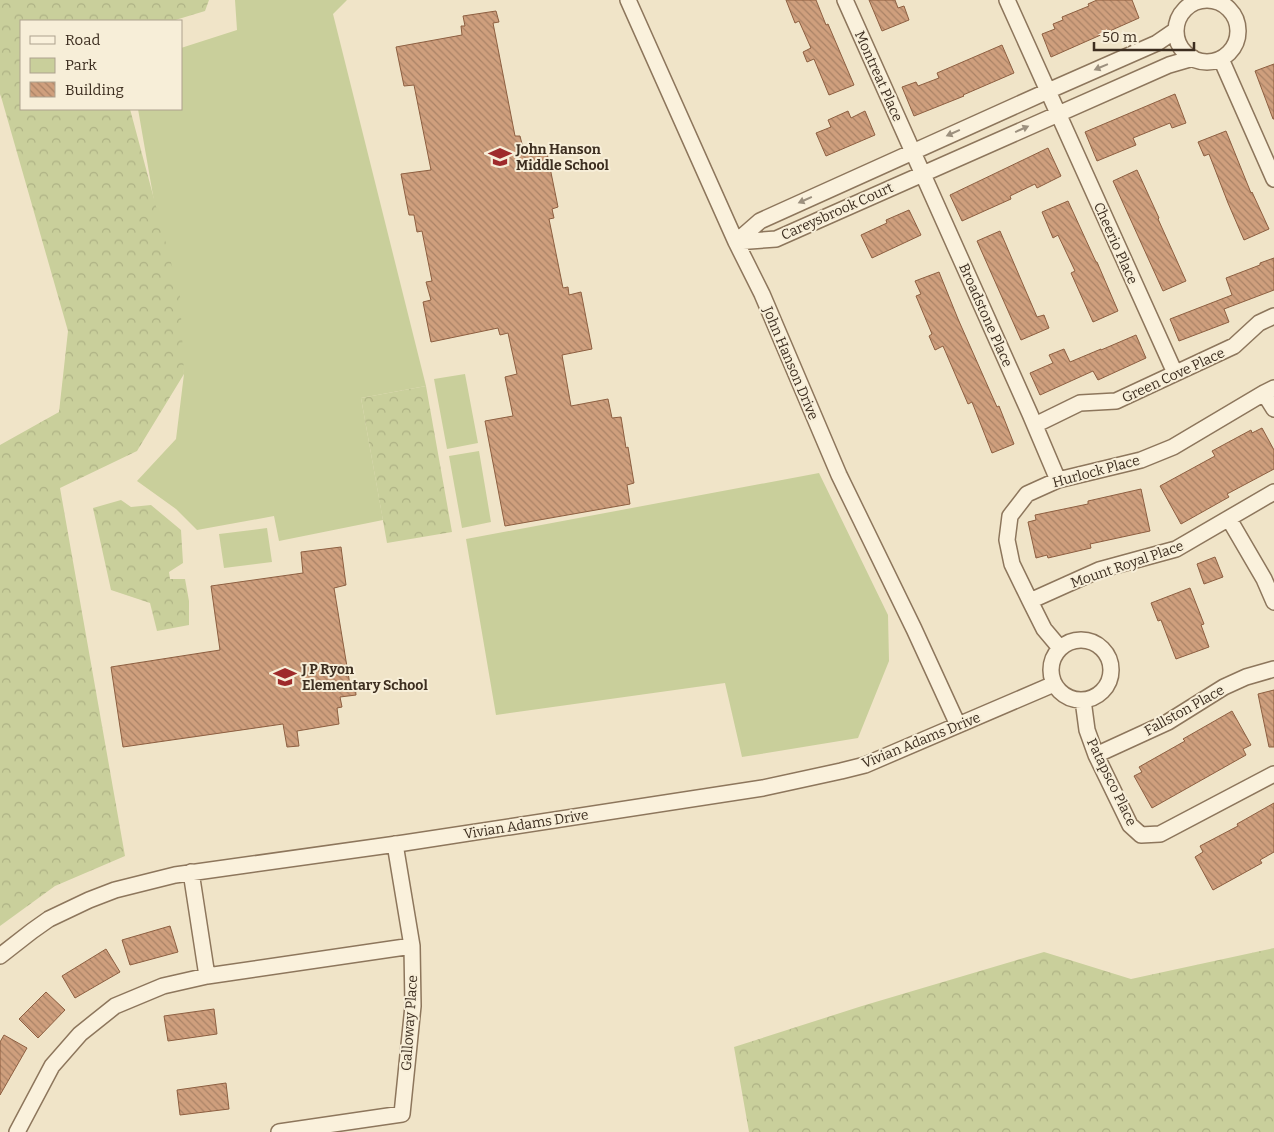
<svg xmlns="http://www.w3.org/2000/svg" width="1274" height="1132" viewBox="0 0 1274 1132" font-family="Bitter,serif">
  <defs>
    <pattern id="forest-crowns" width="20" height="18" patternUnits="userSpaceOnUse" patternTransform="scale(1.25)"><rect width="20" height="18" fill="#c9cf9b"/><path d="M2 6a3 3 0 1 1 6 0M12 15a3 3 0 1 1 6 0" fill="none" stroke="#aeb285"/></pattern>
    <pattern id="building-back-hatch" width="6" height="6" patternUnits="userSpaceOnUse" patternTransform="scale(1.25)"><rect width="6" height="6" fill="#cf9f7d"/><path d="M-1 5l2 2M0 0l6 6M5-1l2 2" fill="none" stroke="#a98266"/></pattern>
  </defs>
  <rect width="100%" height="100%" fill="#f0e4c8"/>
  <!-- green -->
  <path fill="#c9cf9b" d="M235,0H347L333,14L426,386L361,398L383,520L279,541L274,516L197,530L176,509L137,481L176,439L184,374L138,109H181V48L237,30Z
    M465,374L478,443L447,449L434,379Z
    M479,451L491,522L462,528L449,456Z
    M819,473L888,615L889,661L858,738L742,757L725,683L496,715L466,539Z
    M267,528L272,562L224,568L219,534Z"/>
  <!-- forest -->
  <path fill="url(#forest-crowns)" d="M0,0H209L205,11L172,21H21V109H130L180,296L184,374L137,451L60,488L125,856L55,886L0,926V445L59,412L68,331L2,100L0,94Z
    M426,386L452,532L387,543L361,398Z
    M121,500L131,507L151,505L181,530L183,563L169,572L170,579H185L189,601V625L157,631L150,603L111,590L93,508Z
    M1274,948V1132H749L734,1047L862,1006L1044,952L1131,979Z"/>
  <!-- building -->
  <path fill="url(#building-back-hatch)" stroke="#8d5f41" d="M786,0H816L826,25L828,24L854,85L829,95L814,59L807,62L803,52L811,48L799,21L795,23Z
    M869,0H895L898,8L904,6L909,20L882,31Z
    M1097,0H1132L1139,18L1051,57L1042,34L1055,29L1053,24L1063,20L1062,17L1089,6L1088,4Z
    M496,11L499,22L493,23L515,136H520L524,152L546,148L558,207L552,209L554,218L549,219L563,288L568,287L569,295L581,292L592,349L562,355L571,406L608,399L612,418L621,417L626,448L628,447L634,483L627,485L630,504L505,526L485,421L513,416L505,377L517,374L508,333L500,335L498,328L431,342L423,302L431,300L426,282L432,281L422,231L417,232L414,215H409L401,174L431,170L414,85L404,86L396,47L462,35L461,26H465L463,16Z
    M1002,45L1014,73L963,95L964,96L914,116L902,87L916,82L918,86L939,78L937,73Z
    M1274,64V119H1273L1255,71Z
    M1175,94L1186,123L1172,128L1170,123L1133,138L1136,145L1097,161L1085,132Z
    M848,111L851,118L865,111L875,135L826,156L816,133L831,127L828,120Z
    M1226,131L1251,193L1252,192L1269,229L1244,240L1228,203L1209,154L1204,156L1198,142Z
    M1048,148L1061,176L1037,188L1035,184L1010,196L1011,199L962,221L950,195Z
    M1137,170L1159,218L1158,219L1186,281L1163,291L1113,181Z
    M1068,201L1096,262H1097L1118,311L1093,322L1071,273L1075,271L1058,235L1053,238L1042,212Z
    M909,210L921,235L872,258L861,235L887,223L886,220Z
    M1000,231L1037,317L1044,315L1049,328L1021,340L977,241Z
    M1274,258V290L1224,309L1229,322L1179,341L1170,319L1232,295L1226,278L1260,265V263Z
    M939,272L958,319L997,407L999,406L1014,444L992,453L972,402L968,404L943,346L935,350L929,336L932,334L916,296L921,294L915,281Z
    M1136,335L1146,358L1098,380L1093,371L1040,395L1030,373L1053,363L1049,355L1064,349L1070,362L1101,349V350Z
    M1262,428L1274,450V469L1227,494L1229,497L1181,524L1160,486L1215,456L1212,451L1251,430L1252,433Z
    M1141,489L1150,531L1090,544L1091,548L1048,558L1047,555L1036,558L1028,522L1036,520L1035,515L1088,504V501Z
    M341,547L346,585L334,588L350,685L355,684L356,695L340,697L342,707L337,708L339,724L297,731L299,746L287,747L283,724L123,747L111,667L220,650L211,586L303,573L301,552Z
    M1215,557L1223,577L1204,584L1197,564Z
    M1190,588L1204,624L1201,625L1209,647L1176,659L1161,620L1158,621L1151,603Z
    M1274,690V747H1269L1258,694Z
    M1232,711L1251,745L1243,749L1246,755L1152,808L1134,776L1142,772L1139,767L1185,741L1183,739Z
    M1274,803V852L1260,860L1262,863L1213,890L1195,857L1203,852L1200,846L1238,826L1237,824Z
    M170,926L178,952L130,965L122,940Z
    M106,949L120,972L75,998L62,976Z
    M46,992L65,1010L38,1038L19,1019Z
    M214,1009L217,1034L168,1041L164,1016Z
    M4,1035L27,1048L0,1095V1042Z
    M226,1083L229,1109L180,1115L177,1090Z"/>
  <g fill="none" stroke-linecap="round" stroke-linejoin="round">
    <defs>
      <path id="street" d="M628,0L736,242L762,294L839,475L914,629L958,725
        M845,0L1030,414L1058,480
        M1007,0L1175,373
        M1176 31a31 31 0 1 1 62 0a31 31 0 1 1-62 0Z
        M1176,30L1157,43L1048,91L760,221L736,242L776,239L1169,65L1193,58
        M1221,59L1274,179
        M1264,393L1274,409
        M1035,425L1080,403L1116,401L1234,346L1259,323L1274,316
        M1229,519L1264,579L1274,602
        M1030,601L1099,570L1176,549L1274,492
        M1051 670a30 30 0 1 1 60 0a30 30 0 1 1-60 0Z
        M1060,648L1044,629L1030,601L1012,564L1007,540L1010,516L1027,494L1058,480L1141,460L1173,447L1264,393L1274,388
        M1083,700L1087,730L1096,755L1130,825L1141,835L1160,834L1274,774
        M1096,755L1168,722L1224,687L1246,677L1274,669
        M191,872L207,976
        M0,956L32,931L49,919L89,900L115,890L175,875L404,843L763,788L841,771L865,765L1054,684
        M17,1132L52,1066L80,1034L115,1006L163,986L207,976L412,946
        M279,1132L402,1114L413,1006L412,946L395,844"/>
    </defs>
    <!-- street casing -->
    <use href="#street" stroke="#8d765c" stroke-width="18"/>
    <!-- street -->
    <use href="#street" stroke="#faf1dc" stroke-width="15"/>
  </g>
  <!-- one-way arrows -->
  <defs><path id="oneway-solid" d="M-6-.8H1V-3.2L6.5 0L1 3.2V.8H-6Z" transform="scale(1.25)"/></defs>
  <g fill="#9c907e">
    <use href="#oneway-solid" transform="translate(1101 67) rotate(157)"/>
    <use href="#oneway-solid" transform="translate(1022 129) rotate(-24)"/>
    <use href="#oneway-solid" transform="translate(953 133) rotate(156)"/>
    <use href="#oneway-solid" transform="translate(805 200) rotate(156)"/>
  </g>
  <!-- icons -->
  <defs>
    <symbol id="school-bare" viewBox="-9 -9 18 18"><path d="M0-5L7-2L0 1L-7-2ZM-4 1L0 2.5L4 1V4Q0 6-4 4Z" fill="#9e2a2b" stroke="#f7eed8" stroke-width="2.5" paint-order="stroke"/></symbol>
  </defs>
  <g fill-rule="evenodd">
    <use href="#school-bare" x="484" y="141" width="32" height="32"/>
    <use href="#school-bare" x="269" y="661" width="32" height="32"/>
  </g>
  <g text-anchor="middle" stroke-width="4" stroke-linejoin="round" paint-order="stroke">
    <!-- street labels -->
    <g font-size="14" fill="#3d2e20" stroke="#f7eed8">
      <text transform="translate(879 76) rotate(66)" y="5">Montreat Place</text>
      <text transform="translate(837 211) rotate(-24)" y="5">Careysbrook Court</text>
      <text transform="translate(1116 243) rotate(66)" y="5">Cheerio Place</text>
      <text transform="translate(986 315) rotate(66)" y="5">Broadstone Place</text>
      <text transform="translate(791 363) rotate(67)" y="5">John Hanson Drive</text>
      <text transform="translate(1173 375) rotate(-25)" y="5">Green Cove Place</text>
      <text transform="translate(1096 471) rotate(-15)" y="5">Hurlock Place</text>
      <text transform="translate(1127 564) rotate(-19)" y="5">Mount Royal Place</text>
      <text transform="translate(1184 710) rotate(-29)" y="5">Fallston Place</text>
      <text transform="translate(921 740) rotate(-22)" y="5">Vivian Adams Drive</text>
      <text transform="translate(1112 782) rotate(64)" y="5">Patapsco Place</text>
      <text transform="translate(526 824) rotate(-9)" y="5">Vivian Adams Drive</text>
      <text transform="translate(409 1023) rotate(-86)" y="5">Galloway Place</text>
    </g>
    <!-- poi labels -->
    <g font-size="14" font-weight="bold" fill="#3d2e20" stroke="#f7eed8" text-anchor="start">
      <text x="516" y="154">John Hanson<tspan x="516" dy="16">Middle School</tspan></text>
      <text x="302" y="674">J P Ryon<tspan x="302" dy="16">Elementary School</tspan></text>
    </g>
  </g>
  <!-- legend -->
  <rect x="20" y="20" width="162" height="90" fill="#f7eed8" stroke="#ada18e"/>
  <rect x="30" y="36" width="25" height="8" fill="#faf1dc" stroke="#ada18e"/>
  <text x="65" y="45" font-size="15" fill="#3d2e20">Road</text>
  <rect x="30" y="58" width="25" height="15" fill="#c9cf9b" stroke="#ada18e"/>
  <text x="65" y="70" font-size="15" fill="#3d2e20">Park</text>
  <rect x="30" y="82" width="25" height="15" fill="url(#building-back-hatch)" stroke="#ada18e"/>
  <text x="65" y="95" font-size="15" fill="#3d2e20">Building</text>
  <!-- scale -->
  <path d="M1094 42v8h100v-8" fill="none" stroke="#3d2e20" stroke-width="2.5"/>
  <text x="1102" y="42" font-size="15" fill="#3d2e20" stroke="#f7eed8" stroke-width="4" paint-order="stroke">50 m</text>
</svg>
